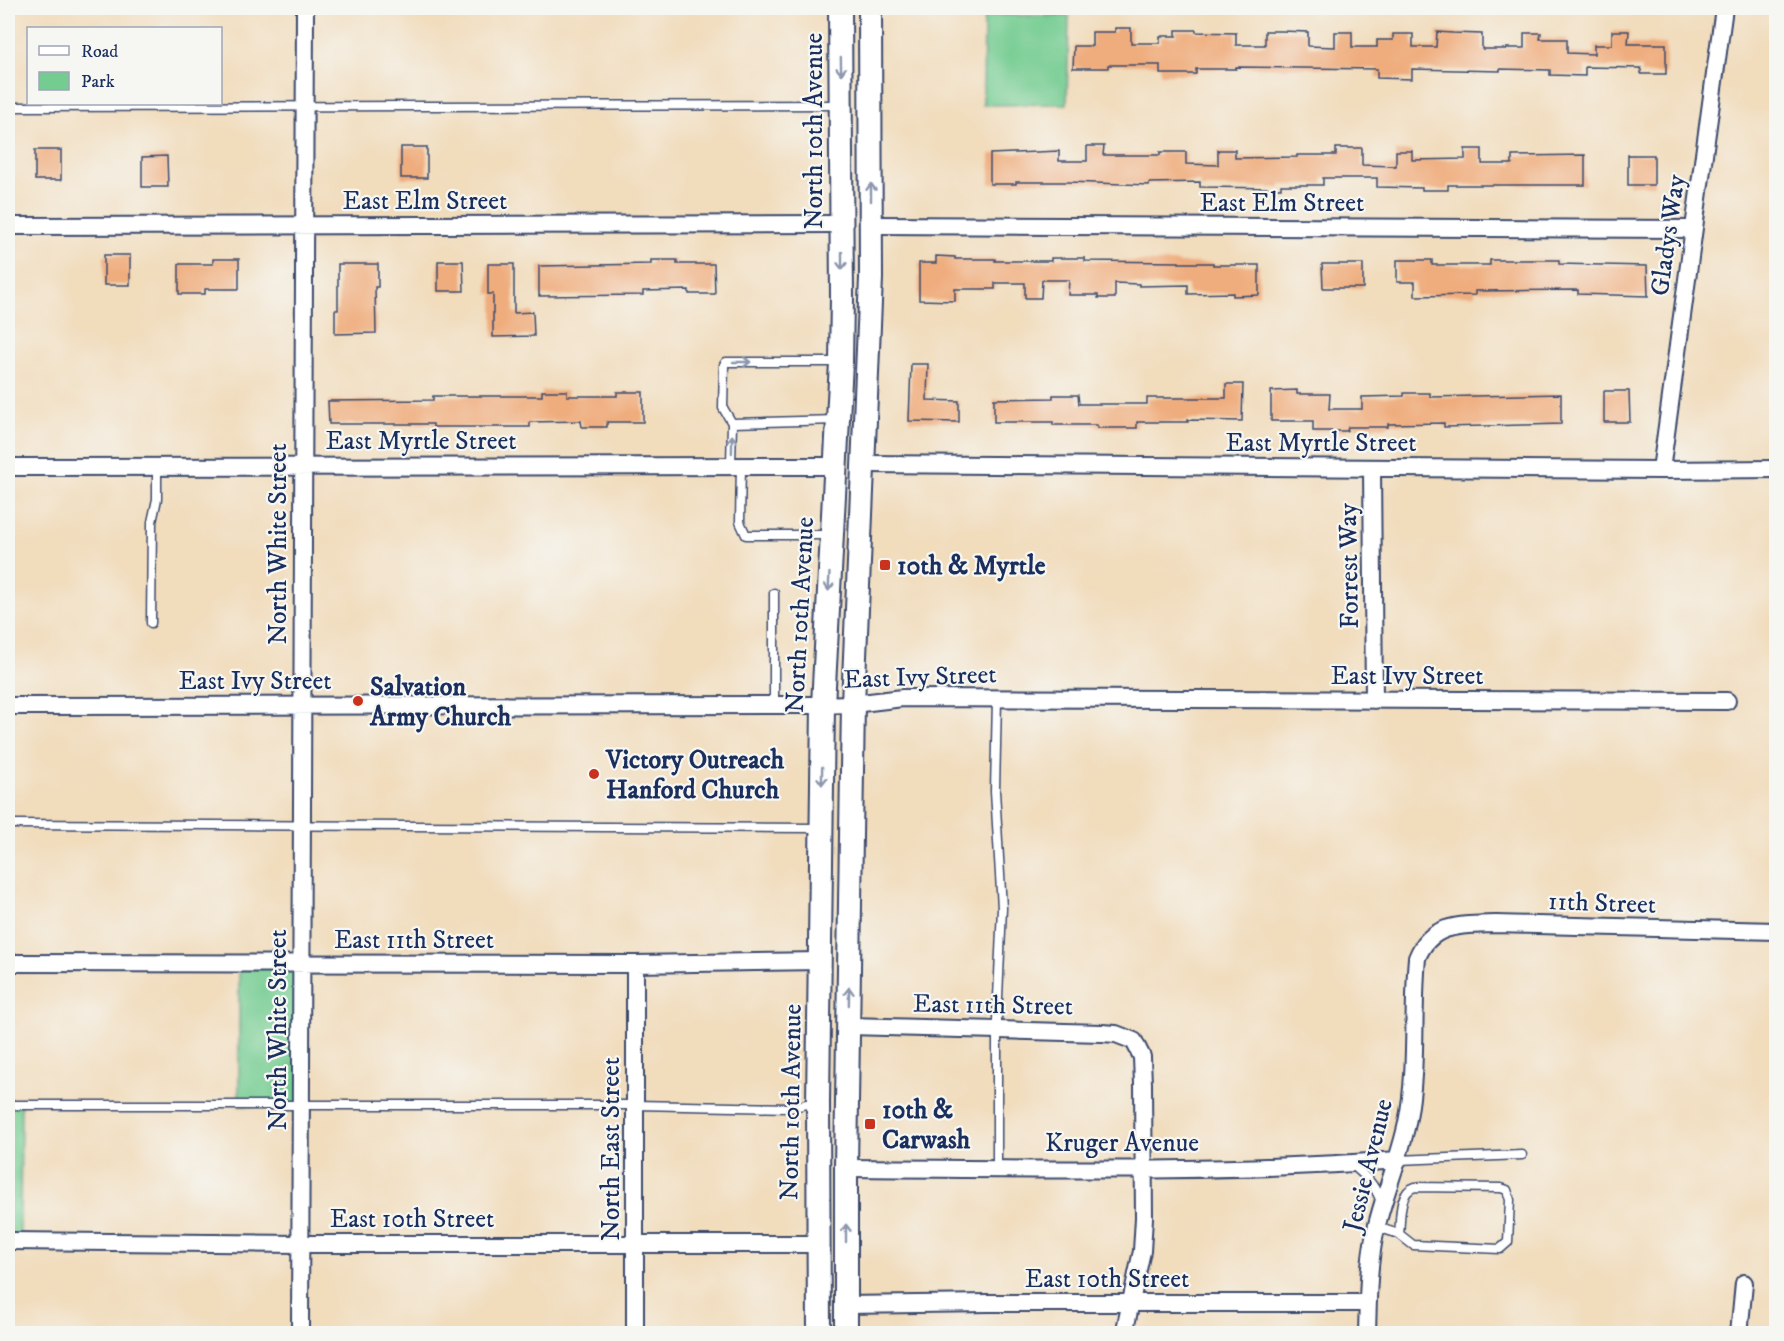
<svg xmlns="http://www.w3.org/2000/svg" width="1784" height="1341" viewBox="0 0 1784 1341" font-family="'IM FELL DW Pica',serif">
  <rect width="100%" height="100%" fill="#f6f6f2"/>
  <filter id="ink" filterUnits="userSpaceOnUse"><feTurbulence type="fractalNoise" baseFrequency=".0167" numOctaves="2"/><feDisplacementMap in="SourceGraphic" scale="12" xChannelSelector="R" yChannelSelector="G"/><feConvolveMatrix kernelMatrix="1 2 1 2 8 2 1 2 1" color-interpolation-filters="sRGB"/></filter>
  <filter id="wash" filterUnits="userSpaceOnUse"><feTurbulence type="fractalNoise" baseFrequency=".008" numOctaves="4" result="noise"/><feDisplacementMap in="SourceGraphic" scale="24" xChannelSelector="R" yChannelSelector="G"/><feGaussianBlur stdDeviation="1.35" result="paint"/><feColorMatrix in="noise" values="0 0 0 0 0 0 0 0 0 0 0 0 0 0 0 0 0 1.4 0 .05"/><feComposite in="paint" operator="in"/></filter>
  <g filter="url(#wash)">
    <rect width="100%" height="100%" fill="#f1dcbc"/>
    <!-- green -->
    <path fill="#75cc91" stroke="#487e78" stroke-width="1.5" d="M984,15L1069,16L1067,104L983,105Z
      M239,964H303V1106H239Z
      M8,1105H21L20,1241H8Z"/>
    <g id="blocks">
      <!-- building -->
      <path fill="#efac7c" d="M1115,28H1131V43H1160V36H1176V30H1196V32L1236,33V45H1265V31H1282L1308,32V46L1335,47V32H1352V47H1377V40H1393V34H1413V47H1436L1437,32L1453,33L1482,34V49H1506V48H1524V33H1541L1540,39H1567V53L1594,54V45H1612V31H1629L1628,44H1666V74H1641V68L1585,67V76L1550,75V70L1500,69V71L1412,69V79L1377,78V69L1236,67V69H1196V74H1160V65H1108V68H1073L1074,46H1092V32H1115Z
        M1087,146H1104L1103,155H1160V152H1186V164L1218,165V150H1235V158L1297,157V155H1336V148H1362V165L1396,166V151H1412V160L1465,159V149H1482V164H1512V156L1585,155V185H1448V190H1422V188L1377,187V178H1323V185H1281V188L1200,187V182L1149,183V185L1068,182H1016V184H990V154L1059,151V161H1087Z
        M401,147H427V178H401Z
        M35,150H61V180H35Z
        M1628,155H1654V185H1628Z
        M167,156L168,187H142V157Z
        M104,255H130V285H104Z
        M936,256L955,257V259H995V261H1051V258H1085V261L1179,262V263H1213V265H1259V295L1233,296V293L1188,294V285L1139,286V284L1115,283V298H1098V295H1068L1069,280H1042L1041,298H1025V283H995V289H955V301L919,300V263H936Z
        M213,259H239V289H205V294H179V264H213Z
        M651,260H677V264H714L715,294H689V290L643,291V295L539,296V266L651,264Z
        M1397,260H1432V265H1490V260H1559V264L1647,266L1648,296L1578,294V290L1475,291V295L1415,296V282H1397Z
        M438,261H463L464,291H438Z
        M338,264H378V287H375L376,333L335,334V310H338Z
        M488,264H514V313L533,312L534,336L493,337V294H488Z
        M1322,264H1363V288H1323Z
        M911,364H928L927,400L959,401V422L909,421Z
        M1226,384H1243L1242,421L1188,420V422H1137V428H1097V425H1053V422H994V399L1053,398V395H1078L1079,404H1147V398H1226Z
        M1297,390V394H1330L1329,409H1362V397L1404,396V393H1430V397L1561,394V424L1444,427V423L1388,424V427H1348L1347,431H1313V421H1271V391Z
        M542,391H567V396H617V392H643V422H607V427H582L581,421L530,422V427H433V424H329L328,401L433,400V396H542Z
        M1604,391H1629L1630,422H1604Z"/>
    </g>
  </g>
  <g filter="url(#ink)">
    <use href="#blocks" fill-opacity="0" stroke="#3b496c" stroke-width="1.5"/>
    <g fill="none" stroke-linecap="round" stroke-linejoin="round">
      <defs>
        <path id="service" d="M8,107L839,105
          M732,423L837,420
          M731,465L732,423L723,408L724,365L726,362H841
          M741,465L740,522L746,535H832
          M774,593V705
          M151,623L152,522L157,499V467
          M997,699L995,791L1002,908L997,1020V1169
          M8,824L820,828
          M8,1105H635L789,1108L816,1102
          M1398,1160L1522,1155
          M1351,1164C1366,1176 1375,1185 1381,1202
          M1377,1227L1399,1234L1413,1245L1500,1249L1508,1242L1510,1200L1507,1190L1501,1188L1415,1187C1398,1192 1401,1219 1399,1234"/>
        <path id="minor" d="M871,225L1693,229
          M8,226L842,224
          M865,464L1661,470L1776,469
          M8,467L835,466
          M1372,468L1374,700
          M1661,470L1724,8
          M8,706L813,705L853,704L903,698L1727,701
          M8,963L635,964L820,961
          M849,1026L1102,1033L1116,1034L1134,1041L1142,1057L1143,1084L1144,1218L1142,1251L1124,1334
          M846,1168C1029,1169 1215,1174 1398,1160
          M8,1241L301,1244H818
          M846,1305L989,1303H1368
          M300,1334L305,8
          M635,1334V964
          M1367,1334C1368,1300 1368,1266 1375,1233C1383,1196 1399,1161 1407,1123C1418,1069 1412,1013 1417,958C1431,922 1463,925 1496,924L1776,931
          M1739,1334L1744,1283"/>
        <path id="secondary" d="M819,1334L818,1102L823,705L841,362L842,298L840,8
          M846,1334V1168L853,704L871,278L870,8"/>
      </defs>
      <!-- service casing -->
      <use href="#service" stroke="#3b496c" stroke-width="11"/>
      <!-- minor casing -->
      <use href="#minor" stroke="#3b496c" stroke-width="20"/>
      <!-- secondary casing -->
      <use href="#secondary" stroke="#3b496c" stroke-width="26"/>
      <!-- service -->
      <use href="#service" stroke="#fff" stroke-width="8"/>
      <!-- minor -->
      <use href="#minor" stroke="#fff" stroke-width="16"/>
      <!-- secondary -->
      <use href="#secondary" stroke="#fff" stroke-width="22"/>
    </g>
    <!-- one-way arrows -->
    <defs><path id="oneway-shaft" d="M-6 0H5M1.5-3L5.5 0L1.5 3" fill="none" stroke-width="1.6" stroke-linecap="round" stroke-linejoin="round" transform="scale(1.5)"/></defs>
    <g stroke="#8d97ae">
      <use href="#oneway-shaft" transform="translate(841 66) rotate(89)"/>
      <use href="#oneway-shaft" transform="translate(871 192) rotate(-90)"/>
      <use href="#oneway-shaft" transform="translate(842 261) rotate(90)"/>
      <use href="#oneway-shaft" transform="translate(742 362)"/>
      <use href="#oneway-shaft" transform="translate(732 444) rotate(-89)"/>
      <use href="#oneway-shaft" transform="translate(829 582) rotate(93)"/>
      <use href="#oneway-shaft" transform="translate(822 776) rotate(91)"/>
      <use href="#oneway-shaft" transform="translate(849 996) rotate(-89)"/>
      <use href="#oneway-shaft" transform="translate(846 1233) rotate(-90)"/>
    </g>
  </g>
  <!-- markers -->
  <g fill="#c8321e" stroke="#f6f6f2" stroke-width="2">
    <rect x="879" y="559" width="12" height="12" rx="3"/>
    <circle cx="358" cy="701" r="6"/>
    <circle cx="594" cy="774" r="6"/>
    <rect x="864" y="1118" width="12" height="12" rx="3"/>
  </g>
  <g text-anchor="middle" stroke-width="4.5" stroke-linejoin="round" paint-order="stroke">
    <!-- street labels -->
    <g font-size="26" fill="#1b2f5e" stroke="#f6f6f2">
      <text transform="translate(813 131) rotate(-90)" y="9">North 10th Avenue</text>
      <text x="425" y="209">East Elm Street</text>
      <text x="1282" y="211">East Elm Street</text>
      <text transform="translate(1667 235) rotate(-82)" y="9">Gladys Way</text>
      <text x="421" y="449">East Myrtle Street</text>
      <text x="1321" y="451">East Myrtle Street</text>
      <text transform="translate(277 544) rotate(-90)" y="9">North White Street</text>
      <text transform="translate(1348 566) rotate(-91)" y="9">Forrest Way</text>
      <text transform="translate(799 615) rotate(-87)" y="9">North 10th Avenue</text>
      <text x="1407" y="684">East Ivy Street</text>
      <text transform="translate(920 676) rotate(-2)" y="9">East Ivy Street</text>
      <text x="255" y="689">East Ivy Street</text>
      <text transform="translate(1602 902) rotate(2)" y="9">11th Street</text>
      <text x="414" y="948">East 11th Street</text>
      <text transform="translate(993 1004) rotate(1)" y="9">East 11th Street</text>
      <text transform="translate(277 1030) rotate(-90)" y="9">North White Street</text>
      <text transform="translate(790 1102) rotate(-89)" y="9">North 10th Avenue</text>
      <text x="1122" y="1151">Kruger Avenue</text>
      <text transform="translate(610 1149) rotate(-90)" y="9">North East Street</text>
      <text transform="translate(1367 1165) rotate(-76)" y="9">Jessie Avenue</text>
      <text x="412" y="1227">East 10th Street</text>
      <text x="1107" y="1287">East 10th Street</text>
    </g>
    <!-- poi labels -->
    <g font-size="26" font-weight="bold" fill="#1b2f5e" stroke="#f6f6f2" text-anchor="start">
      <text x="897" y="574">10th &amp; Myrtle</text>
      <text x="370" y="695">Salvation<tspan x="370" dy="30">Army Church</tspan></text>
      <text x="606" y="768">Victory Outreach<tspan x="606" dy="30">Hanford Church</tspan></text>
      <text x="882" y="1118">10th &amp;<tspan x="882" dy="30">Carwash</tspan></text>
    </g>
  </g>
  <!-- margin -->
  <rect width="1784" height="1341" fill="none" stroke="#f6f6f2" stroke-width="30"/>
  <!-- legend -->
  <rect x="27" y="27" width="195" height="78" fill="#f6f6f2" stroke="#9ea6b7" stroke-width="1.5"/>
  <rect x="39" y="46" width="30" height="9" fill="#ffffff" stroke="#9ea6b7" stroke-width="1.5"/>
  <text x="81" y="57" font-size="18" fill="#1b2f5e">Road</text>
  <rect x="39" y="72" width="30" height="18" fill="#75cc91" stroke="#9ea6b7" stroke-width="1.5"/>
  <text x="81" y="87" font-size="18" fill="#1b2f5e">Park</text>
</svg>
